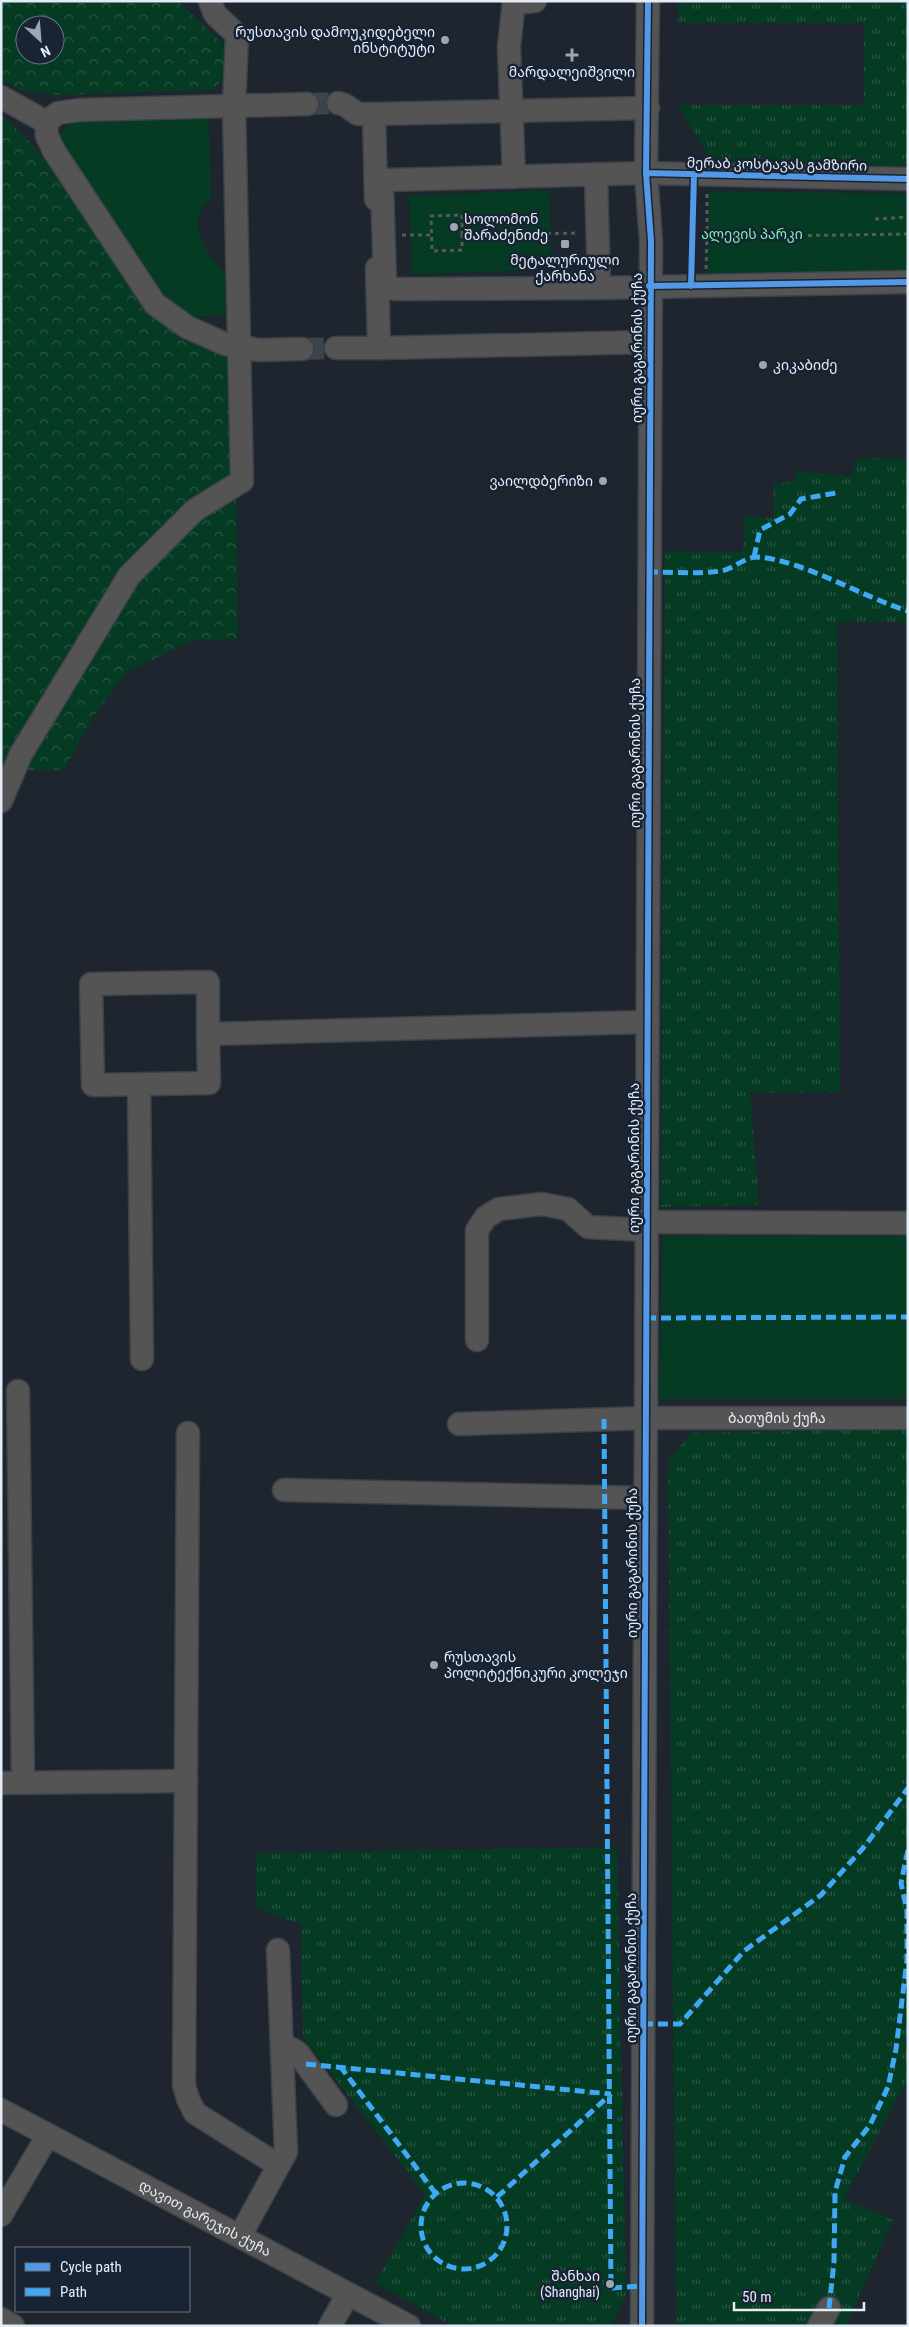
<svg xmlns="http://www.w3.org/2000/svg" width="909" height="2327" viewBox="0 0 909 2327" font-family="'Roboto Condensed','Noto Sans Georgian',sans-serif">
  <defs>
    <pattern id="grass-tufts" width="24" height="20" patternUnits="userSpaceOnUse" patternTransform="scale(1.25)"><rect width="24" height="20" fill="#053a23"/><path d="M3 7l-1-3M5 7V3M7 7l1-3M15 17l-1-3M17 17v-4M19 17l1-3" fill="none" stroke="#295744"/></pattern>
    <pattern id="forest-crowns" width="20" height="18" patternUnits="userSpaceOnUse" patternTransform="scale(1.25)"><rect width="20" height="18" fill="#053a23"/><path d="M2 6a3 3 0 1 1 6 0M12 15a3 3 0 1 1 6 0" fill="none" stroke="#295744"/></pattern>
  </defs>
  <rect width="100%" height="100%" fill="#1e252e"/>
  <!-- grass -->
  <path fill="url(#grass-tufts)" d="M678,1H908V166L727,165L708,156L678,105H864V23H678Z
    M858,458L908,459V622H837L840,1092L750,1093L759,1205L661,1207L665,551L743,552L745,516L774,518L773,484L797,481L794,471L852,476Z
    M908,1429V2078L844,2199L893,2220L846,2326H676L668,1461L691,1433Z
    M617,1847L626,2296L614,2321L609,2326H453L375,2283L425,2195L303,2037L301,1924L256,1908V1853Z"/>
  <!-- forest -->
  <path fill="url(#forest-crowns)" fill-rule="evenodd" d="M1,1H178L235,55L215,90L59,95L19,90L1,80ZM25,25H55V55H25Z
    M1,116L8,120L34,146L153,316L187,342L235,359L238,639L193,640L126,673L96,713L64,770H1Z"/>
  <!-- park -->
  <path fill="#053a23" d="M90,117L209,118L211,199C189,218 199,240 214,261C216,265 222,268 224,272C228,279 226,306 226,315L200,317L177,315L161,300L61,145L59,137C68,123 74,119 90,117Z
    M549,190L552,269L412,275L409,196Z
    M708,191L908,194V271L707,279Z
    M663,1236H908V1399H659Z"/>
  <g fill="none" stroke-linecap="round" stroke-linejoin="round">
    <!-- minor-tunnel -->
    <path stroke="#3c434c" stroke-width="22" stroke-dasharray="22 11" stroke-linecap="butt" d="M307,104L338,103
      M302,349L336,348"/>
    <defs>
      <g id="minor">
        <path d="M514,3L535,1"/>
        <path d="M1,97L46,122"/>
        <path d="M338,103L345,105L358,114H374"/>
        <path d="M46,122L47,136L54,151L155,304L187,327L225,344L259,350L302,349"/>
        <path d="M46,122L58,113L79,110L307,104"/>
        <path d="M596,175L599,288"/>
        <path d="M514,177L509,47L514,1"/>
        <path d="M908,179L646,173L389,180L385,181L382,186L385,280L389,288L397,289L599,288L908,282"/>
        <path d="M376,199L374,114L648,108"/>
        <path d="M377,268L379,348L649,342"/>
        <path d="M336,348H379"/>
        <path d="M1,801L21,754L129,576L195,510L242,481L234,106L237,35L215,14L210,1"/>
        <path d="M208,1034V982L91,984L93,1085L209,1083L208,1034L647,1022"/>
        <path d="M139,1085L142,1359"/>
        <path d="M646,1222L908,1223"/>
        <path d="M477,1340V1230L486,1217L499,1209L542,1204L568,1209L588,1227L646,1230"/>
        <path d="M18,1391L23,1783"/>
        <path id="s1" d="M459,1424L645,1418H908"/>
        <path d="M188,1433L184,2085L188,2099L195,2113L278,2165"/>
        <path d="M284,1490L645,1498"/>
        <path d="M1,1783L186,1781"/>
        <path d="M282,2049H292L298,2053L336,2105"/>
        <path id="s2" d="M1,2110L409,2326"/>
        <path d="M1,2215L48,2135"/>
        <path d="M240,2236L286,2152L278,1950"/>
        <path d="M1,2319L13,2326"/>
        <path d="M330,2326L348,2294"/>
        <path d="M642,2326L651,241L646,173L648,1"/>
        <path d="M819,2326L829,2308"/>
      </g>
    </defs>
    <!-- minor casing -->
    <use href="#minor" stroke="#3b4148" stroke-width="25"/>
    <!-- path -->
    <path stroke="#58595b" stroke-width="3" stroke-dasharray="4 4" stroke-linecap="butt" d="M707,194V237L908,234
      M875,219L908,217
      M402,235H432
      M462,235V215L431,216L432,251L462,250V235L579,233
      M706,269L707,237"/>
    <!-- minor -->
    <use href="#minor" stroke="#555454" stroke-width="22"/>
    <!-- quiet -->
    <path stroke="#3fa9f5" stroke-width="5" stroke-dasharray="10 5" stroke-linecap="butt" d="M754,557L760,530L790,514L801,499L836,493
      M648,572C672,572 698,574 721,571C733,569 745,557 757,557C803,560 862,597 908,611
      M646,1318L908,1317
      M604,1419L611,2288L642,2286
      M643,2024H680L744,1951L821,1895L864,1847L908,1788
      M306,2064L611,2094
      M340,2066L436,2194
      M421 2226a43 43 0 1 1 86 0a43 43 0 1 1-86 0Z
      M497,2197L611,2094
      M829,2308L834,2262L835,2192L845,2157L870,2125L888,2087L896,2049L907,1960V1911L901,1883L908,1850"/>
    <defs>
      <path id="cycleway" d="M646,173L908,179
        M649,286L908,282
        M691,286L694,174
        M642,2326L651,241L646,173L648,1"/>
    </defs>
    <!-- cycleway casing -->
    <use href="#cycleway" stroke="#182434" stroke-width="9"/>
    <!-- cycleway -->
    <use href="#cycleway" stroke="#5399e6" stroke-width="6"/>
  </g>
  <!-- markers -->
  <g fill="#9ea6b1" stroke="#182434" stroke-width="2">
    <circle cx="445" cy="40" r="5"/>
    <path d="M569.5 47.5h5v5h5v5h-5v5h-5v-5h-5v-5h5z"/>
    <circle cx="454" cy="227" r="5"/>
    <rect x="560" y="239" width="10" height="10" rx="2.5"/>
    <circle cx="763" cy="365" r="5"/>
    <circle cx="603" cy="481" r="5"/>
    <circle cx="434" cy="1665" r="5"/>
    <circle cx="610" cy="2284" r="5"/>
  </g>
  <g text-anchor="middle" stroke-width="5" stroke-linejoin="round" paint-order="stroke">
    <!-- poi labels -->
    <g font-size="14" fill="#e3ecf7" stroke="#182434" text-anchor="end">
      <text x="435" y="37">რუსთავის დამოუკიდებელი<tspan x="435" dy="16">ინსტიტუტი</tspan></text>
      <text x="572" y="77" text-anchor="middle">მარდალეიშვილი</text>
      <text x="464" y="224" text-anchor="start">სოლომონ<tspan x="464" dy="16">შარაძენიძე</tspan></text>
      <text x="565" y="265" text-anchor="middle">მეტალურიული<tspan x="565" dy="16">ქარხანა</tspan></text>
      <text x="773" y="370" text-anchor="start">კიკაბიძე</text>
      <text x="593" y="486">ვაილდბერიზი</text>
      <text x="444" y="1662" text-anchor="start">რუსთავის<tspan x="444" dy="16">პოლიტექნიკური კოლეჯი</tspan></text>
      <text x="600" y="2281">შანხაი<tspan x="600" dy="16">(Shanghai)</tspan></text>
    </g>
    <!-- street labels -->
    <g font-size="14" fill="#e3ecf7" stroke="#182434">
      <text transform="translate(777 164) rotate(1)" y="5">მერაბ კოსტავას გამზირი</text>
      <text transform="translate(637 348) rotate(-90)" y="5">იური გაგარინის ქუჩა</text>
      <text transform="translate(635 753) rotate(-90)" y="5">იური გაგარინის ქუჩა</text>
      <text transform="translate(634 1158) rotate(-90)" y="5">იური გაგარინის ქუჩა</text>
      <text dy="5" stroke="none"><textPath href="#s1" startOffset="318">ბათუმის ქუჩა</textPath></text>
      <text transform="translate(632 1563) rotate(-90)" y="5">იური გაგარინის ქუჩა</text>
      <text transform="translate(631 1968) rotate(-90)" y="5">იური გაგარინის ქუჩა</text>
      <text dy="5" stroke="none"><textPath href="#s2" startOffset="231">დავით გარეჯის ქუჩა</textPath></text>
    </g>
    <!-- park labels -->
    <g font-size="14" fill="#75f6ac" stroke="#182434">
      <text x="752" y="239">ალევის პარკი</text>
    </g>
  </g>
  <!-- border -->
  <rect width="909" height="2327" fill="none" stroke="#e3ecf7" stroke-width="5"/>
  <!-- legend -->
  <rect x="15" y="2247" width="175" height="65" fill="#182434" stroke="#697482"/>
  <rect x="25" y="2263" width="25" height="8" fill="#5399e6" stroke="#697482"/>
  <text x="60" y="2272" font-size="15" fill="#e3ecf7">Cycle path</text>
  <rect x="25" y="2288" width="25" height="8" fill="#3fa9f5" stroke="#697482"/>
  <text x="60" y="2297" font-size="15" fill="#e3ecf7">Path</text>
  <!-- north arrow -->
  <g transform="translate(40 40) rotate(154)"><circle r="24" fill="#182434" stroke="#697482"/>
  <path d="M0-4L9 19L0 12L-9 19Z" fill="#9ea6b1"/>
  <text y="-8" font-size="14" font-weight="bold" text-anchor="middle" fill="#e3ecf7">N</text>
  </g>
  <!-- scale -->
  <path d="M734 2302v8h130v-8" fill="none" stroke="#e3ecf7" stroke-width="2.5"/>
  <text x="742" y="2302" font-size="15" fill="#e3ecf7" stroke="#182434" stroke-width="4" paint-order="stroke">50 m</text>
</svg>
